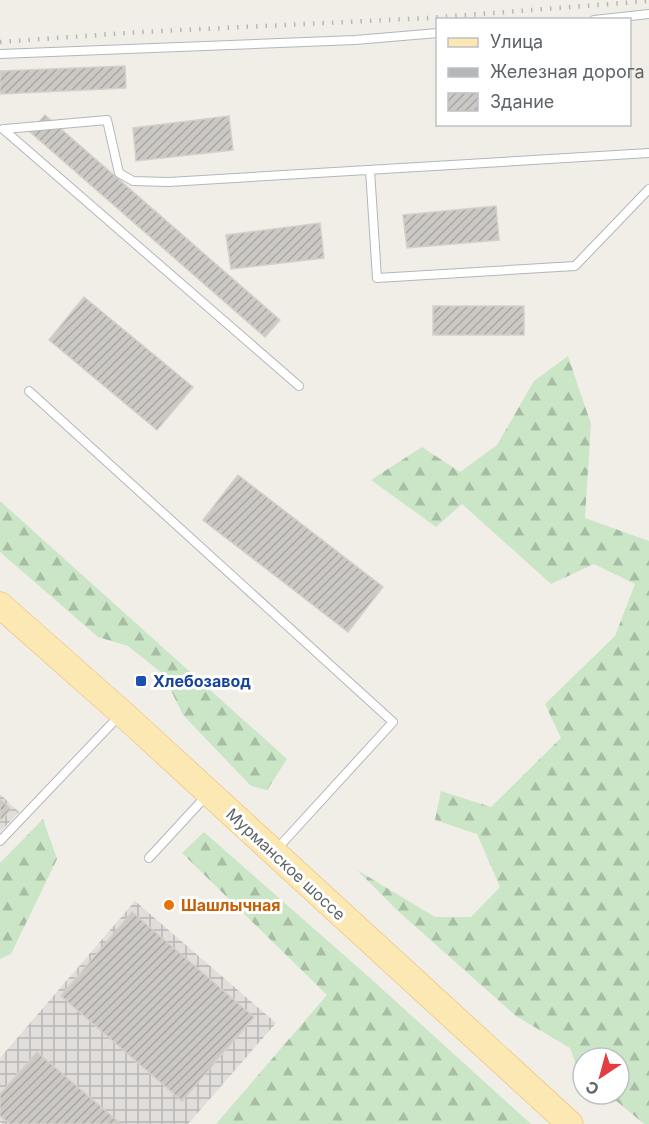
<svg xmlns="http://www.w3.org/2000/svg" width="649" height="1124" viewBox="0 0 649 1124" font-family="Inter,sans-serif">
  <defs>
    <pattern id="industrial-grid" width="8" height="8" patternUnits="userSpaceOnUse" patternTransform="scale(1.5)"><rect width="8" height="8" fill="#e0ddda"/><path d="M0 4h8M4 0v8" fill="none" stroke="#b9b7b5"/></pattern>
    <pattern id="forest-firs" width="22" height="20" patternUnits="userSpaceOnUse" patternTransform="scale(1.5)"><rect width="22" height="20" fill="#cae6c6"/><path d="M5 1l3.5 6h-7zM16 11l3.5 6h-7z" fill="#a7bea5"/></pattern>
    <pattern id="building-hatch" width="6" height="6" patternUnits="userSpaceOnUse" patternTransform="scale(1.5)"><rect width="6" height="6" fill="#ccc9c5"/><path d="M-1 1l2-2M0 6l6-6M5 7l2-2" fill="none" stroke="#a9a7a4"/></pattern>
  </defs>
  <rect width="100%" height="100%" fill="#f1eee8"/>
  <!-- industrial -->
  <path fill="url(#industrial-grid)" d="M0,794L19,812L0,832Z
    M135,901L276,1023L188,1124H2L0,1122V1058Z"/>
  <!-- forest -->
  <path fill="url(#forest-firs)" d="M568,356L591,424L585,518L649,541V1124H644L608,1094H619V1058H583V1074L578,1070L570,1048L516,1016L399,912L357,870L435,917H471L500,887L477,834L435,820L441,791L491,807L561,738L545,704L615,636L635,584L594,564L551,584L462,504L436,527L371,480L422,447L460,472L497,445L534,381Z
    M0,501L287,759L267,790L251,786L183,715L163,674L128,646L98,637L0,552Z
    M43,819L57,859L11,954L0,959V863Z
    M204,832L370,978L531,1124H216L327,995L182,853Z"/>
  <!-- building -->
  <path fill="url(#building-hatch)" stroke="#d5cfc7" stroke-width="1.5" d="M125,66L126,88L0,94V71Z
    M45,115L280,320L265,337L30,132Z
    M229,116L233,150L136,161L133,128Z
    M496,206L499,240L407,248L403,215Z
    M320,223L324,258L231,269L226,235Z
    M84,297L193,387L157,430L49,340Z
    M433,306H524V335H433Z
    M238,475L383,587L348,632L203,520Z
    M0,799L11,809L0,821Z
    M132,912L254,1017L182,1101L61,996Z
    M37,1052L121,1124H10L0,1116V1094Z"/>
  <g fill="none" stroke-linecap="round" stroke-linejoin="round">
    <defs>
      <path id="service" d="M594,20L649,14
        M0,54L355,40L438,33
        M3,129L299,386
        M5,129L107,120L119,173L133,181L169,182L649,153
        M370,170L377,278L575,266L649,189
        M29,391L393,722L276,850
        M0,841L120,715
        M149,858L208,794"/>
      <path id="primary" d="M0,605L122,713L570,1124"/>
    </defs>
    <!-- service casing -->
    <use href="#service" stroke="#b3b6ba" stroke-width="10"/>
    <!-- primary casing -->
    <use href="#primary" stroke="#ebb966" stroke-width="27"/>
    <!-- service -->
    <use href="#service" stroke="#fff" stroke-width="8"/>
    <!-- primary -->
    <use href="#primary" stroke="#fbe8b2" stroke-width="26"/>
    <!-- rail -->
    <path stroke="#b6b7b8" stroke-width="4.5" stroke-dasharray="1.5 8" stroke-linecap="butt" d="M0,42L141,32L428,18L649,1"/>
  </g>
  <!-- markers -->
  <rect fill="#1a4fb4" stroke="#fff" stroke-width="2" x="135" y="675" width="12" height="12" rx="3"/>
  <circle fill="#e8710a" stroke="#fff" stroke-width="2" cx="169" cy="905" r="6"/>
  <g text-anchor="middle" stroke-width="6" stroke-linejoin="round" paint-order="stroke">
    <!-- transit labels -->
    <g font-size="16" font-weight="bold" fill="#164399" stroke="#fff" text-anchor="start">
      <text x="153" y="687">Хлебозавод</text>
    </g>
    <!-- street labels -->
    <g font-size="16" fill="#5f6468" stroke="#fff">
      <text transform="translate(286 864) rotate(43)" y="6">Мурманское шоссе</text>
    </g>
    <!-- food labels -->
    <g font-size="16" font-weight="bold" fill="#c56008" stroke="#fff" text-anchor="start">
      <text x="181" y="911">Шашлычная</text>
    </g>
  </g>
  <!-- legend -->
  <rect x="436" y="18" width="195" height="108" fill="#ffffff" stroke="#bfc1c3" stroke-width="1.5"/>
  <rect x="448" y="38" width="30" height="9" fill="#fbe8b2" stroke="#bfc1c3" stroke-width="1.5"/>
  <text x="490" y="48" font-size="18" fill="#5f6468">Улица</text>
  <rect x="448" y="68" width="30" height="9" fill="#b6b7b8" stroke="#bfc1c3" stroke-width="1.5"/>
  <text x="490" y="78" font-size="18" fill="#5f6468">Железная дорога</text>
  <rect x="448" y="93" width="30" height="18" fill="url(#building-hatch)" stroke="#bfc1c3" stroke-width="1.5"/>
  <text x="490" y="108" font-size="18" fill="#5f6468">Здание</text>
  <!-- north arrow -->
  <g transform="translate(601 1076) rotate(216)"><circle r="28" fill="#ffffff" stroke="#bfc1c3" stroke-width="1.5"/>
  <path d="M0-4.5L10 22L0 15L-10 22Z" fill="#e23d41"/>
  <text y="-9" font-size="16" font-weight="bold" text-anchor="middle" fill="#5f6468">С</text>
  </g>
</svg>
